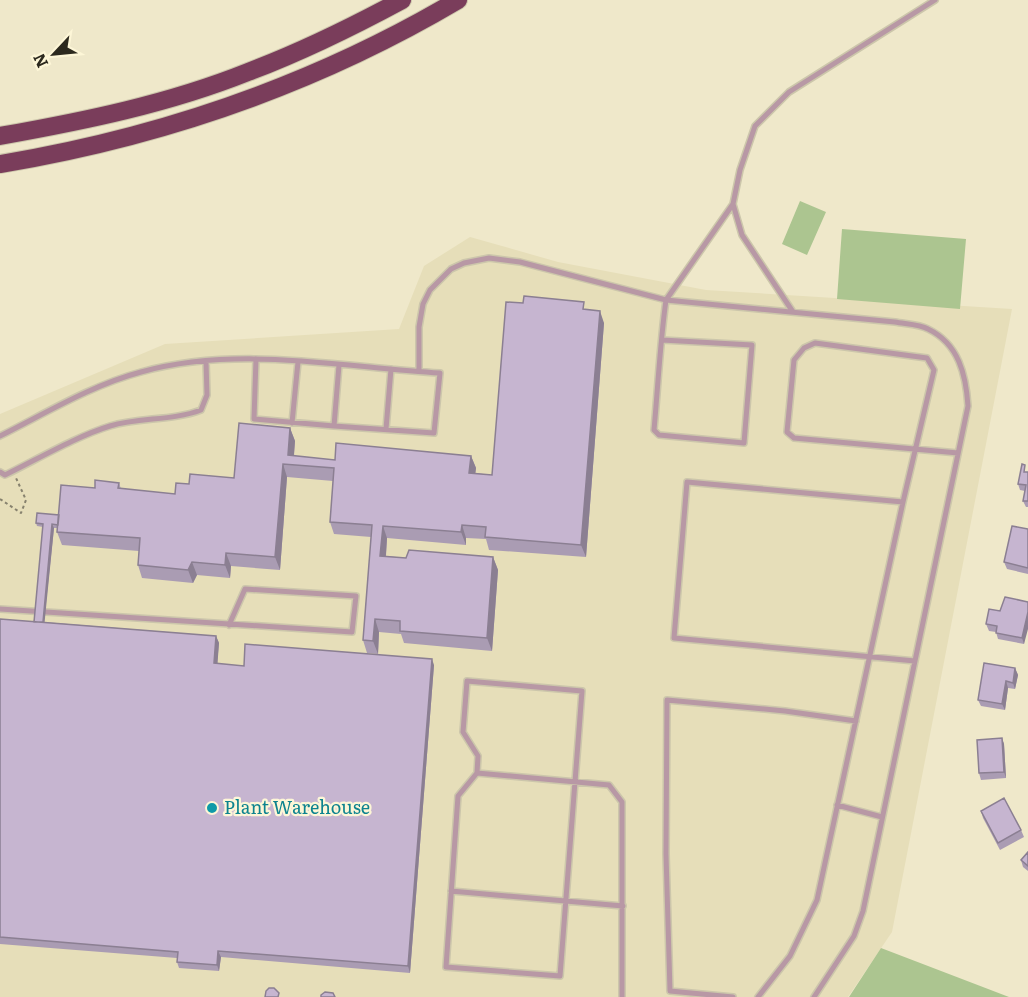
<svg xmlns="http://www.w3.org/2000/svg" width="1028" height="997" viewBox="0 0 1028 997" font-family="Literata,serif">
  <rect width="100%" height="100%" fill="#efe8ca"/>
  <!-- built -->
  <path fill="#e6deb9" d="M470,237L558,262L706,290L1012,309L892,932L848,997H0V414L165,344L399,329L424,266Z"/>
  <!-- green -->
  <path fill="#acc590" d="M800,201L826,212L807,255L782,244Z
    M842,229L966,239L960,309L837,299Z
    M881,948L1009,997H849Z"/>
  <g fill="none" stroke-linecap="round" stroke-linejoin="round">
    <defs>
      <path id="service" d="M733,204L742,235L793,312
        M662,340L752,345L744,443L659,435L654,430C658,386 660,343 666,300L733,204L740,170L755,126L789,92L935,0
        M256,359L254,419L334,426L339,365
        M419,371V327L423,304L430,290L451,269L464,263L489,258L520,262L666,300L895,322C905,324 919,324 928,329C959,344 966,375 968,406L863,911L854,936L814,997
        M292,423L298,362
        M386,429L391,369
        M0,436C46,413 92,385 141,372C239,345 341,367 440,373L434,433L334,426
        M0,472L5,475C36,460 77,436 110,426C140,417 172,421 201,410L207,395L206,361
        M903,502L687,482L674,638L915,661
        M0,609L352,632L356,596L245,589L229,625
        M467,681L582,691L560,976L446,967L458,796L477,773L478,756L463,732Z
        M477,773L609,785L622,802V997
        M837,805L882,817
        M451,891L623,906
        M733,997L670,991L666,854L667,700L785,711L856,721
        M758,997L790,956L817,900L903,502L934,370L927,358L815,343L804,348L794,360L787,432L794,438L958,453"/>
      <path id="motorway" d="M0,136C84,121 168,104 248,72C301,52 352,27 402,0
        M0,164C162,137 316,84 458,0"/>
    </defs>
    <!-- service casing -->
    <use href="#service" stroke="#ccc6ab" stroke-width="8"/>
    <!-- motorway casing -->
    <use href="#motorway" stroke="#ccc6ab" stroke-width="20"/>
    <!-- path -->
    <path stroke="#87826e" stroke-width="2" stroke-dasharray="3 3" stroke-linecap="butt" d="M0,499L21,513L26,500L16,478"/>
    <!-- service -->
    <use href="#service" stroke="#b898a5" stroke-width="5"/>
    <!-- motorway -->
    <use href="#motorway" stroke="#7a3d5b" stroke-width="18"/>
  </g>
  <!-- wall -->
  <path fill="#aa9cb3" d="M587,310L604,323L586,557L489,550L486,539L466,538V545L387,538L386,556L406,558L493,557L498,570L492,651L404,643L401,634L379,632L378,654L367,653L363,640L371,537L334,534L330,522L333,481L287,477L280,570L231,566L230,578L197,575L193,583L142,578L138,565L139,551L62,545L57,532L58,528H54L44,622L216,636L219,643L217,664L244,666L434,665L410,973L221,957L219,971L179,968L177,962V958L0,944V619L34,622L43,527L37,526L36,523L59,515L95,488L119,483L121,489L175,494L189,484L234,478L290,428L295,441L294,456L335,460L471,456L476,468L475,473L492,475Z
    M1027,472H1028V507H1026L1023,501L1025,491L1020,490L1018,484Z
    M1028,529V574L1007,569L1004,562Z
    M1028,602L1024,644L998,639L996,632L989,631L986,624L1000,611Z
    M1015,668L1018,675L1015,689L1008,688L1005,710L981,706L978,700Z
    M1002,738L1004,744L1006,778L981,780L979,773Z
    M981,811L1021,830L1024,837L1000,850L983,818Z
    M1028,852V871L1023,867L1021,860Z"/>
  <!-- shaded-wall -->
  <path fill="#8b7f92" d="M600,311L604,323L586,557L581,545Z
    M290,428L295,441L293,465L288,455Z
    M471,456L476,468L474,486L469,473Z
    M283,464L287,477L280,570L275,557Z
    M52,524L54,528L44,628L43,625Z
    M462,525L466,538V545L461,532Z
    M383,526L387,538L385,568L380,556Z
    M226,553L231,566L230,578L225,565Z
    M493,557L498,570L492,651L487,638Z
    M192,562L197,575L193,583L188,570Z
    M1028,612V629L1024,644L1022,638Z
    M375,619L379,632L378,654L373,641Z
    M216,636L219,643L217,670L214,663Z
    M432,659L434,665L410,973L408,966Z
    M1015,668L1018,675L1015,689L1013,683Z
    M1006,681L1008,688L1005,710L1002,704Z
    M1002,738L1004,744L1006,778L1004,772Z
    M218,951L221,957L219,971L217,965Z"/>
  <!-- building -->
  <path fill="#c6b5d0" stroke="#8b7f92" stroke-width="1.5" d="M524,296L584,302L583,309L600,311L581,545L485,537L486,527L462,525L461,532L383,526L380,556L406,558L409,550L493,557L487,638L400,631V621L375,619L373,641L363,640L372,525L330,522L334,468L283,464L275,557L226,553L225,565L192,562L188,570L138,565L140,538L57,532L61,485L95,488V480L119,483L118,488L175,494L176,483L189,484L190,474L234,478L239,423L290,428L288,455L335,460L336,443L471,456L469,473L492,475L506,302L523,303Z
    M1022,464L1025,465L1024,472H1028V501H1023L1026,485L1018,484Z
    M37,513L59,515L58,525L52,524L43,622H34L43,524L36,523Z
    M1012,526L1028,529V568L1004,562Z
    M1005,597L1028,602V612L1022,638L996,633L997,626L986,624L989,609L1000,611Z
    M0,619L216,636L214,663L244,666L245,644L432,659L408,966L218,951L217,965L177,962L178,952L0,937Z
    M984,663L1015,668L1013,683L1006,681L1002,704L978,700Z
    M1002,738L1004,772L979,773L977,740Z
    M1004,798L1021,830L998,843L981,811Z
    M1028,852V866L1021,860Z
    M269,988H274L279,993L278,997H265L266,991Z
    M325,992L333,993L335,997H321V995Z"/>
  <!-- markers -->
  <circle fill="#0f9aa8" stroke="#fdf6d7" stroke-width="2" cx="212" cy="808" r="6"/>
  <g text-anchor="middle" stroke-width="4.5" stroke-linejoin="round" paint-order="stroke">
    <!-- culture labels -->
    <g font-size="18" fill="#0d838f" stroke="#fdf6d7" text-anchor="start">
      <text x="224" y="814">Plant Warehouse</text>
    </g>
  </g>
  <!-- north arrow -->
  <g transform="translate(54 54) rotate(244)" stroke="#fdf6d7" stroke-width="4.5" paint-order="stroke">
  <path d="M0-4.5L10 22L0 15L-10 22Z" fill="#2c291e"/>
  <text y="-9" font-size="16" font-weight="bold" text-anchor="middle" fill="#2c291e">N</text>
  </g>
</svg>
